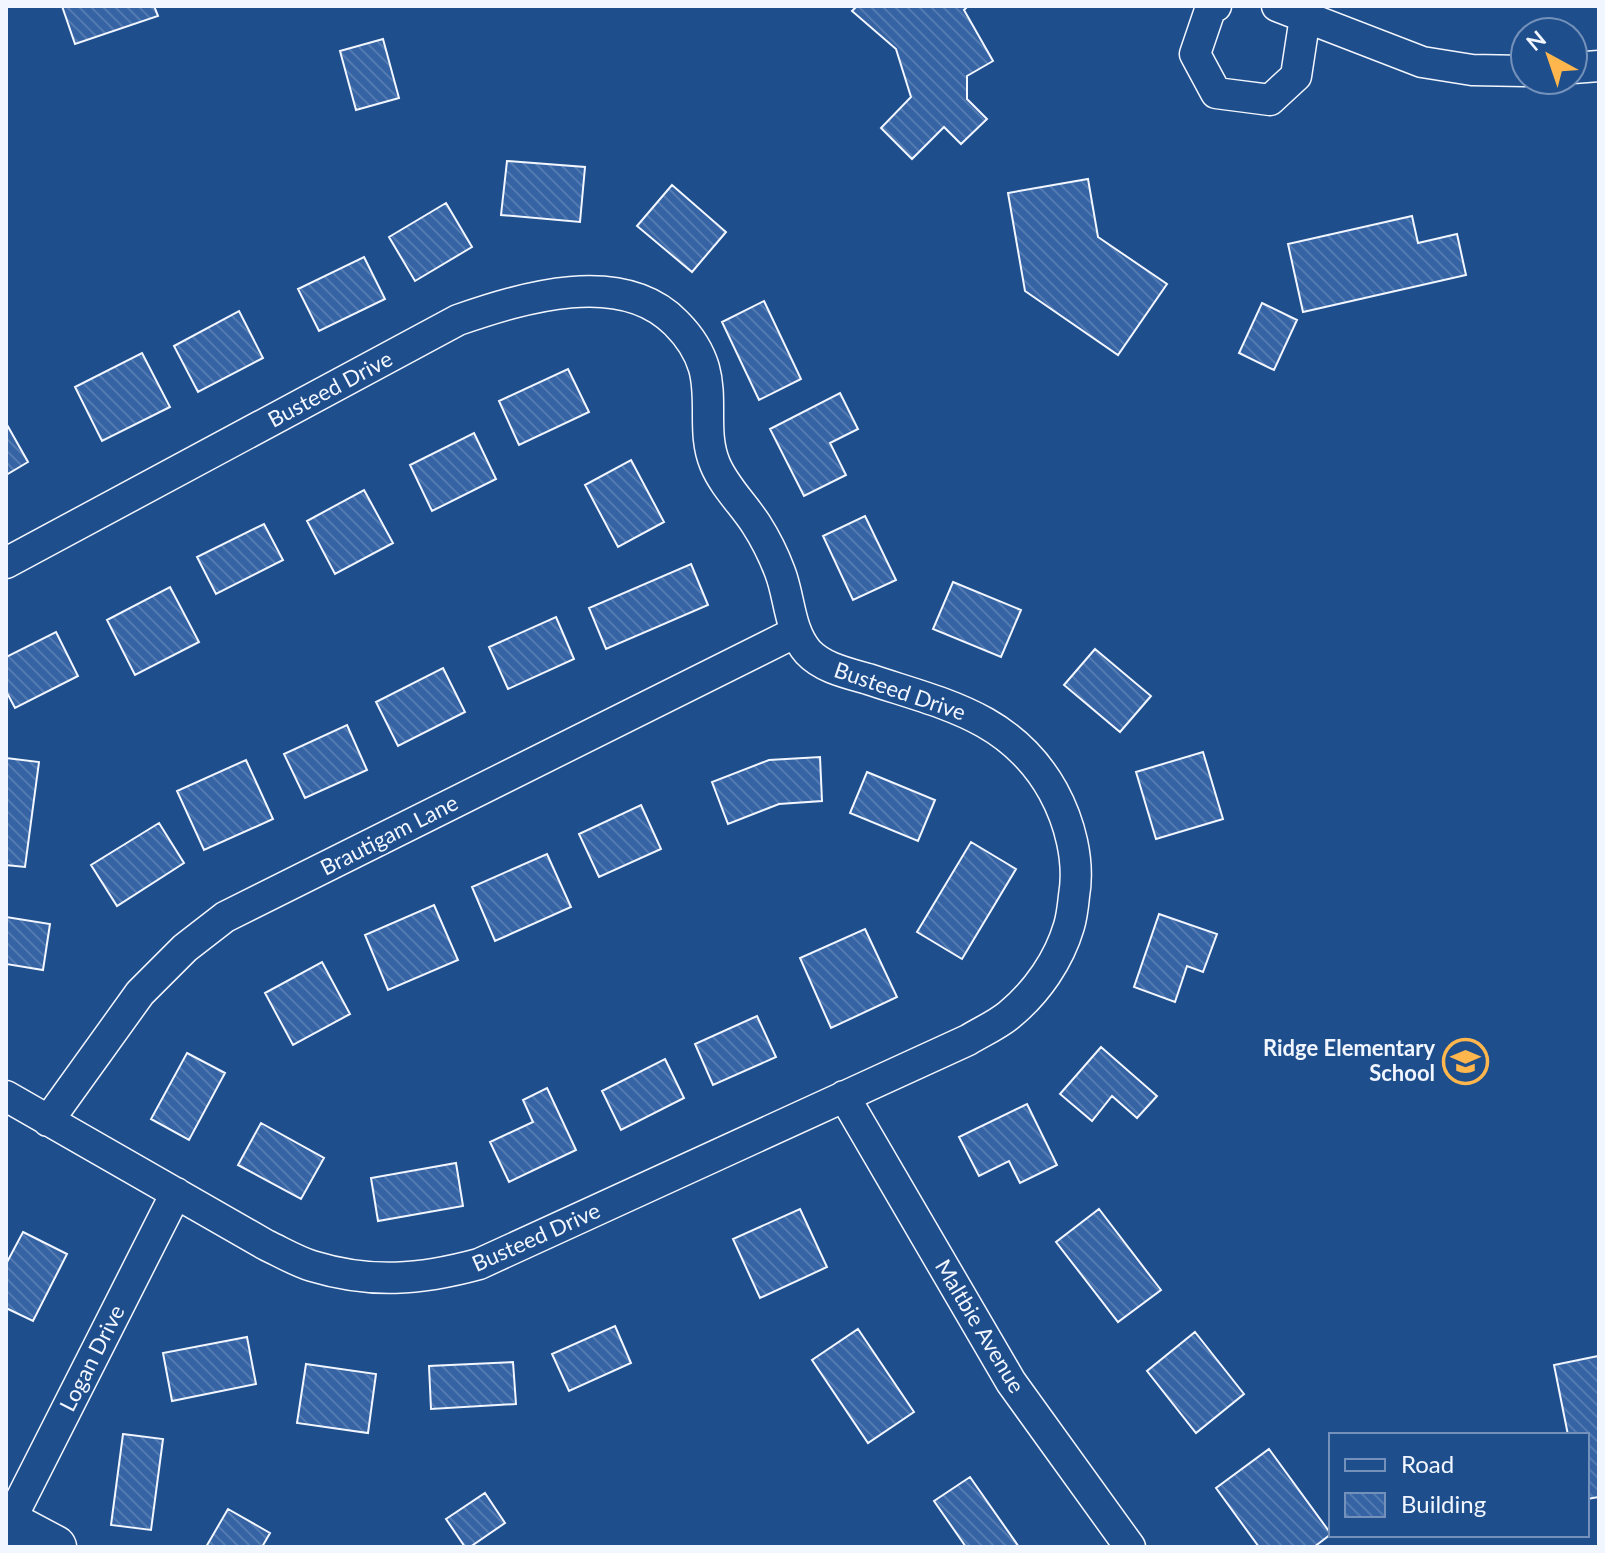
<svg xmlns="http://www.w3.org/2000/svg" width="1605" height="1553" viewBox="0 0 1605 1553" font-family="Lato,sans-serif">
  <defs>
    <pattern id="building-back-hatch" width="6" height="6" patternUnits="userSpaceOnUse" patternTransform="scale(2)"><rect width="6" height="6" fill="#3563a3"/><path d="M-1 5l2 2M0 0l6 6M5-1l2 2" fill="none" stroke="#537ab1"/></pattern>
  </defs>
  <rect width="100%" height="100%" fill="#1f4e8c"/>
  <!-- building -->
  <path fill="url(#building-back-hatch)" stroke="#f2f6ff" stroke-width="2" d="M62,6H154L158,16L75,44Z
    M857,6H968L964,10L993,61L967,76V99L987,119L961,144L944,127L912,159L881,128L911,97L896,49L852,11Z
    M383,39L399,98L356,110L340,51Z
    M507,161L585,167L580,222L501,215Z
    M1088,179L1098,237L1167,284L1118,355L1025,291L1008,193Z
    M672,185L726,232L692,272L637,226Z
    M446,203L472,247L415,281L389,237Z
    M1412,216L1418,243L1457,234L1466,275L1303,312L1288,244Z
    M364,257L385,299L319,331L298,289Z
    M764,301L801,379L759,400L722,322Z
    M1262,303L1297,320L1274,370L1239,353Z
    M239,311L263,358L198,392L174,346Z
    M142,353L170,407L102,441L75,387Z
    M568,369L589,412L519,445L499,401Z
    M840,393L858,429L830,443L846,475L804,496L770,429Z
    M6,423L28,462L6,475Z
    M474,433L496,479L432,511L410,465Z
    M631,460L664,522L618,547L585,485Z
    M364,490L393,543L335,574L307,521Z
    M865,516L896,580L853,600L823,536Z
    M264,524L283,560L216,594L197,557Z
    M691,564L708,605L606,649L589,608Z
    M953,582L1021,610L1001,657L933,629Z
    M170,587L199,642L135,675L107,620Z
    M556,617L574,659L508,689L489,647Z
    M56,632L78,676L15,708L6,691V657Z
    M1095,649L1151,696L1120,732L1064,685Z
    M443,668L465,712L398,746L376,702Z
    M347,725L367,770L305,798L284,754Z
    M1203,752L1223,819L1156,839L1136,772Z
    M820,757L822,801L779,804L728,824L712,782L769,760Z
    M6,758L39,762L25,867L6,865Z
    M246,760L273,819L204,850L177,791Z
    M867,772L935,800L918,841L850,813Z
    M641,805L661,849L599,877L579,834Z
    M159,823L184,863L117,906L91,865Z
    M971,842L1016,869L962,959L917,932Z
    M547,854L571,907L495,941L472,887Z
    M434,905L458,960L388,990L365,935Z
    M1159,914L1217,934L1203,972L1187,966L1175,1002L1134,987Z
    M6,917L50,924L43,970L6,964Z
    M865,929L897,997L831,1028L800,958Z
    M322,962L350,1014L293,1045L265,993Z
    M757,1016L776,1057L713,1085L695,1044Z
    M1101,1047L1157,1096L1137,1118L1112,1096L1092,1121L1060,1094Z
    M187,1053L225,1073L189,1140L151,1119Z
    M665,1059L684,1098L621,1130L602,1091Z
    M547,1088L576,1150L509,1182L490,1142L533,1122L523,1100Z
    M1027,1104L1057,1165L1020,1183L1009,1161L979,1176L959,1137Z
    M261,1123L324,1158L301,1199L238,1165Z
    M456,1163L463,1206L378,1221L371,1178Z
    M800,1209L827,1267L760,1298L733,1239Z
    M1099,1209L1161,1290L1118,1322L1056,1242Z
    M23,1232L67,1254L33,1321L6,1308V1264Z
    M615,1326L631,1363L569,1391L552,1354Z
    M858,1329L914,1412L868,1443L812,1360Z
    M1195,1332L1244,1394L1196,1433L1147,1371Z
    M247,1337L256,1384L172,1401L163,1353Z
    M1598,1356L1599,1497L1587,1499V1435H1568L1554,1365Z
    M513,1362L516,1404L431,1409L429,1366Z
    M306,1364L376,1374L368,1433L297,1423Z
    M123,1434L163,1439L151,1530L111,1525Z
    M1269,1449L1331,1534L1314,1547H1259L1216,1488Z
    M970,1477L1019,1547H966L934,1501Z
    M485,1493L505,1523L470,1547H465L446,1519Z
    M228,1509L270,1533L262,1547H206Z"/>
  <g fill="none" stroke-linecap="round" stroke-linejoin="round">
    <defs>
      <path id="street" d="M1216,6L1211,7L1195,54L1216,93L1270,100L1296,76L1305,17
        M1277,6L1422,62L1472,70L1525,71
        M1573,68L1599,66
        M6,563L458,320C522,298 621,267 676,323C688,335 699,351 704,368C713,400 702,433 715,464C724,486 743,504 756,524C765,538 774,556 780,572C790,598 789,630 808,652C823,668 847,673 868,679C943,704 1011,716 1053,791C1070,822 1080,861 1074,896C1073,906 1072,916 1069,926C1059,960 1037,992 1009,1015C997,1025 981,1032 968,1040L479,1264C420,1280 371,1284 312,1266C296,1261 281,1252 266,1245L6,1096
        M844,1096L1011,1382L1130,1547
        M48,1121L140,993L185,948L225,917L796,632
        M9,1523L176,1193"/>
      <path id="secondary" d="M6,1521L55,1547"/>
    </defs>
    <!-- street casing -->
    <use href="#street" stroke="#f2f6ff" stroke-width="33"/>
    <!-- secondary casing -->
    <use href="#secondary" stroke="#f2f6ff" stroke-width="45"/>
    <!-- street -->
    <use href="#street" stroke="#1f4e8c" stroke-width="30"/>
    <!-- secondary -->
    <use href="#secondary" stroke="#1f4e8c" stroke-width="42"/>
  </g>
  <!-- icons -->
  <defs>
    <symbol id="school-ring" viewBox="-11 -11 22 22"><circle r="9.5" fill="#1f4e8c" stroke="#ffb74d" stroke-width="1.5"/><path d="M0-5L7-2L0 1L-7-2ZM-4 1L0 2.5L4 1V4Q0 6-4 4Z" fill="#ffb74d"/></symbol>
  </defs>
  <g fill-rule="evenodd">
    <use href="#school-ring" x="1440" y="1036" width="51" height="51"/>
  </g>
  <g text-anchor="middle" stroke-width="6" stroke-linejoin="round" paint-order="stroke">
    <!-- street labels -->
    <g font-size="22" fill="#f2f6ff" stroke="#1f4e8c">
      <text transform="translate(330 389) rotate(-28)" y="8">Busteed Drive</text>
      <text transform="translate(900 691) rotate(19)" y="8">Busteed Drive</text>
      <text transform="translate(389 835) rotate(-27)" y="8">Brautigam Lane</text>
      <text transform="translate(536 1237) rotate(-24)" y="8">Busteed Drive</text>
      <text transform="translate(980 1326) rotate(59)" y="8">Maltbie Avenue</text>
      <text transform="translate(92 1358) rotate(-63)" y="8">Logan Drive</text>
    </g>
    <!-- poi labels -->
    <g font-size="22" font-weight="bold" fill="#f2f6ff" stroke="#1f4e8c" text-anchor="end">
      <text x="1435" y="1056">Ridge Elementary<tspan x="1435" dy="25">School</tspan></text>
    </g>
  </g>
  <!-- border -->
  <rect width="1605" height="1553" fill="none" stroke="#f2f6ff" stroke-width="16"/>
  <!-- legend -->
  <rect x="1329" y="1433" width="260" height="104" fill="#1f4e8c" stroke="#7391ba" stroke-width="2"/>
  <rect x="1345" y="1459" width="40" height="12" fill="#1f4e8c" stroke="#7391ba" stroke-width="2"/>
  <text x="1401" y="1473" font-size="24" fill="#f2f6ff">Road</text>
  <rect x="1345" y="1493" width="40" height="24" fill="url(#building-back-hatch)" stroke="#7391ba" stroke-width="2"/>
  <text x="1401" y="1513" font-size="24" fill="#f2f6ff">Building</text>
  <!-- north arrow -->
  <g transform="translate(1549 56) rotate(320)"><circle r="38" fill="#1f4e8c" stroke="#7391ba" stroke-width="2"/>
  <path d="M0-6L14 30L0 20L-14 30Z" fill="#ffb74d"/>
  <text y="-12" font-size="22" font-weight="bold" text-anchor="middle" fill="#f2f6ff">N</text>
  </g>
</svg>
